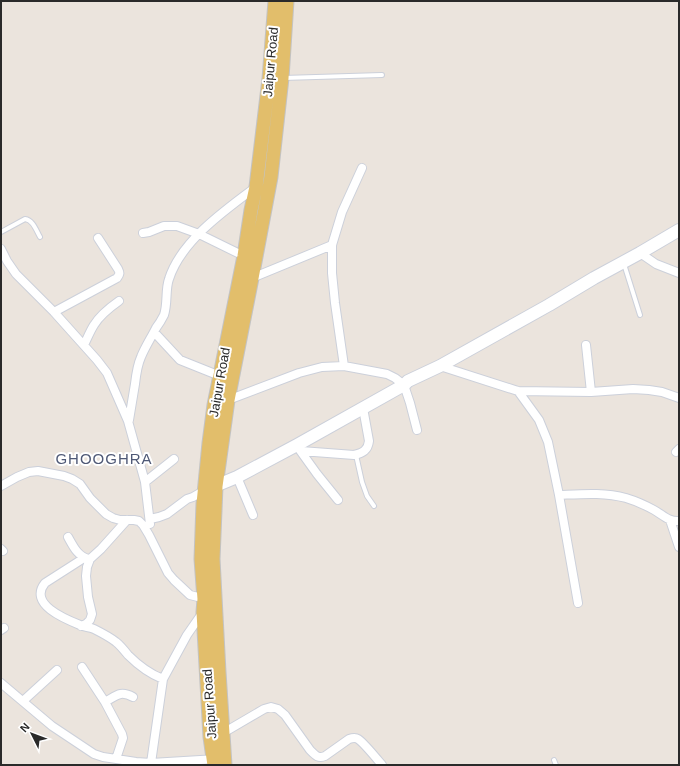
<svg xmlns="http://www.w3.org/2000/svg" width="680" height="766" viewBox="0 0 680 766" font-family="Helvetica,sans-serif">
  <rect width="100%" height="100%" fill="#ebe4dd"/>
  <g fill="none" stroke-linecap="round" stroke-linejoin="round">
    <defs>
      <path id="lane" d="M283,78L382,75
        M1,232L25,219C33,220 36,230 40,237
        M624,264L640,315
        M356,455L362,482L367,496L374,506
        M554,760L556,765"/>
      <path id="street" d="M362,168L342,212L332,245V273L335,303L344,366L387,374L395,378L404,385L410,403L417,430
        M143,233L149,232L164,226H177L199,234L244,256
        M1,249L7,261L16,274L54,312L97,360L107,373L128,421L145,482L174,459
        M640,253L656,264L679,273
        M252,278L332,245
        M54,312L117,278C120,274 120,273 118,269L98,238
        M154,332L180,360L220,376
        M84,345C87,339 90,331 94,325C100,315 109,308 119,301
        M586,345L591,392
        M440,366L518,391L591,392L633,389L649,390L662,392L679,398
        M518,391L539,420L548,442L559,495L578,603
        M228,400L299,373L322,367L344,366
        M129,420C131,408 133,396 135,384C136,375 137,366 141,357C145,347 151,338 156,328C159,324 162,319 164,315C168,303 165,290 169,279C181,241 225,210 256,187
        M299,449L317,474L338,500
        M301,451L354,455C363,453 368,450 369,441L363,408
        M676,452L679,449
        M237,477L253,515
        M145,482L150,524
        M1,486L17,477L29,472L38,471L64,476L72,479L80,484L90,498L106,514L113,518L120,520H134L139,521L143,525L149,535L168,573L174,580L190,595L206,599
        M559,495C582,494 604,492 626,498C636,501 645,505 654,510C663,515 669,522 679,521
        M150,519L159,517L167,514L187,499L193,497L205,490
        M670,520L679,547
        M68,537C73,546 78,557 89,559
        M1,549L3,551
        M84,558L45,583C28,604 65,619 80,625C84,627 90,627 94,629C100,632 111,638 116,642C120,645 124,650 128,655C138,665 150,674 163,679
        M81,626L86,624L90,620L92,614L88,597L86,576L87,567L90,559L101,549L127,520
        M1,630L4,628
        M82,667L105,702L122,734L123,738L116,759
        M1,683L52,726L94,754L103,757L136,762L151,763L217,759
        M23,701L57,670
        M105,702C116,696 120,690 133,697
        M223,733L264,709L271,707L278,709L285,715L310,750C315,755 318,759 325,756L349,739C352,738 355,737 358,739C364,743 377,759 382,765
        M151,763L163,679L187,635L203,612"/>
      <path id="secondary" d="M208,489L237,477L297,445L404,385L408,381L440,366L549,305L594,278L640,253L679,230"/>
      <path id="primary" d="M214,765L210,737L203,612L204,599L201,559L203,504L209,443L214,405L244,256L251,210L256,187L269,79L275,1
        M225,765L219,672L213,559L216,486L228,400L252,278L271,177L282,78L287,1"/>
    </defs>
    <!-- lane casing -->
    <use href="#lane" stroke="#ccd0da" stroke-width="6"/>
    <!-- street casing -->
    <use href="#street" stroke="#ccd0da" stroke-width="10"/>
    <!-- secondary casing -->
    <use href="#secondary" stroke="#ccd0da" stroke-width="14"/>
    <!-- primary casing -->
    <use href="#primary" stroke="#c3c3c3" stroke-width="15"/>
    <!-- lane -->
    <use href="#lane" stroke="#fff" stroke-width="4"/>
    <!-- street -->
    <use href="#street" stroke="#fff" stroke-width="8"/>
    <!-- secondary -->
    <use href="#secondary" stroke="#fff" stroke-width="12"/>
    <!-- primary -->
    <use href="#primary" stroke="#e2be6b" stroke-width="13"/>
  </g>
  <g text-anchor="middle" stroke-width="4" stroke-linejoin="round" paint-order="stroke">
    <!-- street labels -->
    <g font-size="13" fill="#2a2a2a" stroke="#fff">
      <text transform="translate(270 62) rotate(-85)" y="5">Jaipur Road</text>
      <text transform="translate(219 382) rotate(-80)" y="5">Jaipur Road</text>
      <text transform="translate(209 704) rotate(-94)" y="5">Jaipur Road</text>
    </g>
    <!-- quarter labels -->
    <g font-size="15" letter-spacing="1" fill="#4f5976" stroke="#fff">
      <text x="104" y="464">GHOOGHRA</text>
    </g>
  </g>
  <!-- border -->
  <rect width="680" height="766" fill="none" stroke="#2a2a2a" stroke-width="4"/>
  <!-- north arrow -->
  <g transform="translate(32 734) rotate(312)" stroke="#ffffff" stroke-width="3" paint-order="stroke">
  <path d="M0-3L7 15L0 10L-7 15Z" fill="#2a2a2a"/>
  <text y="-6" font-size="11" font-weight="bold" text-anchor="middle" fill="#2a2a2a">N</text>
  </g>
</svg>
